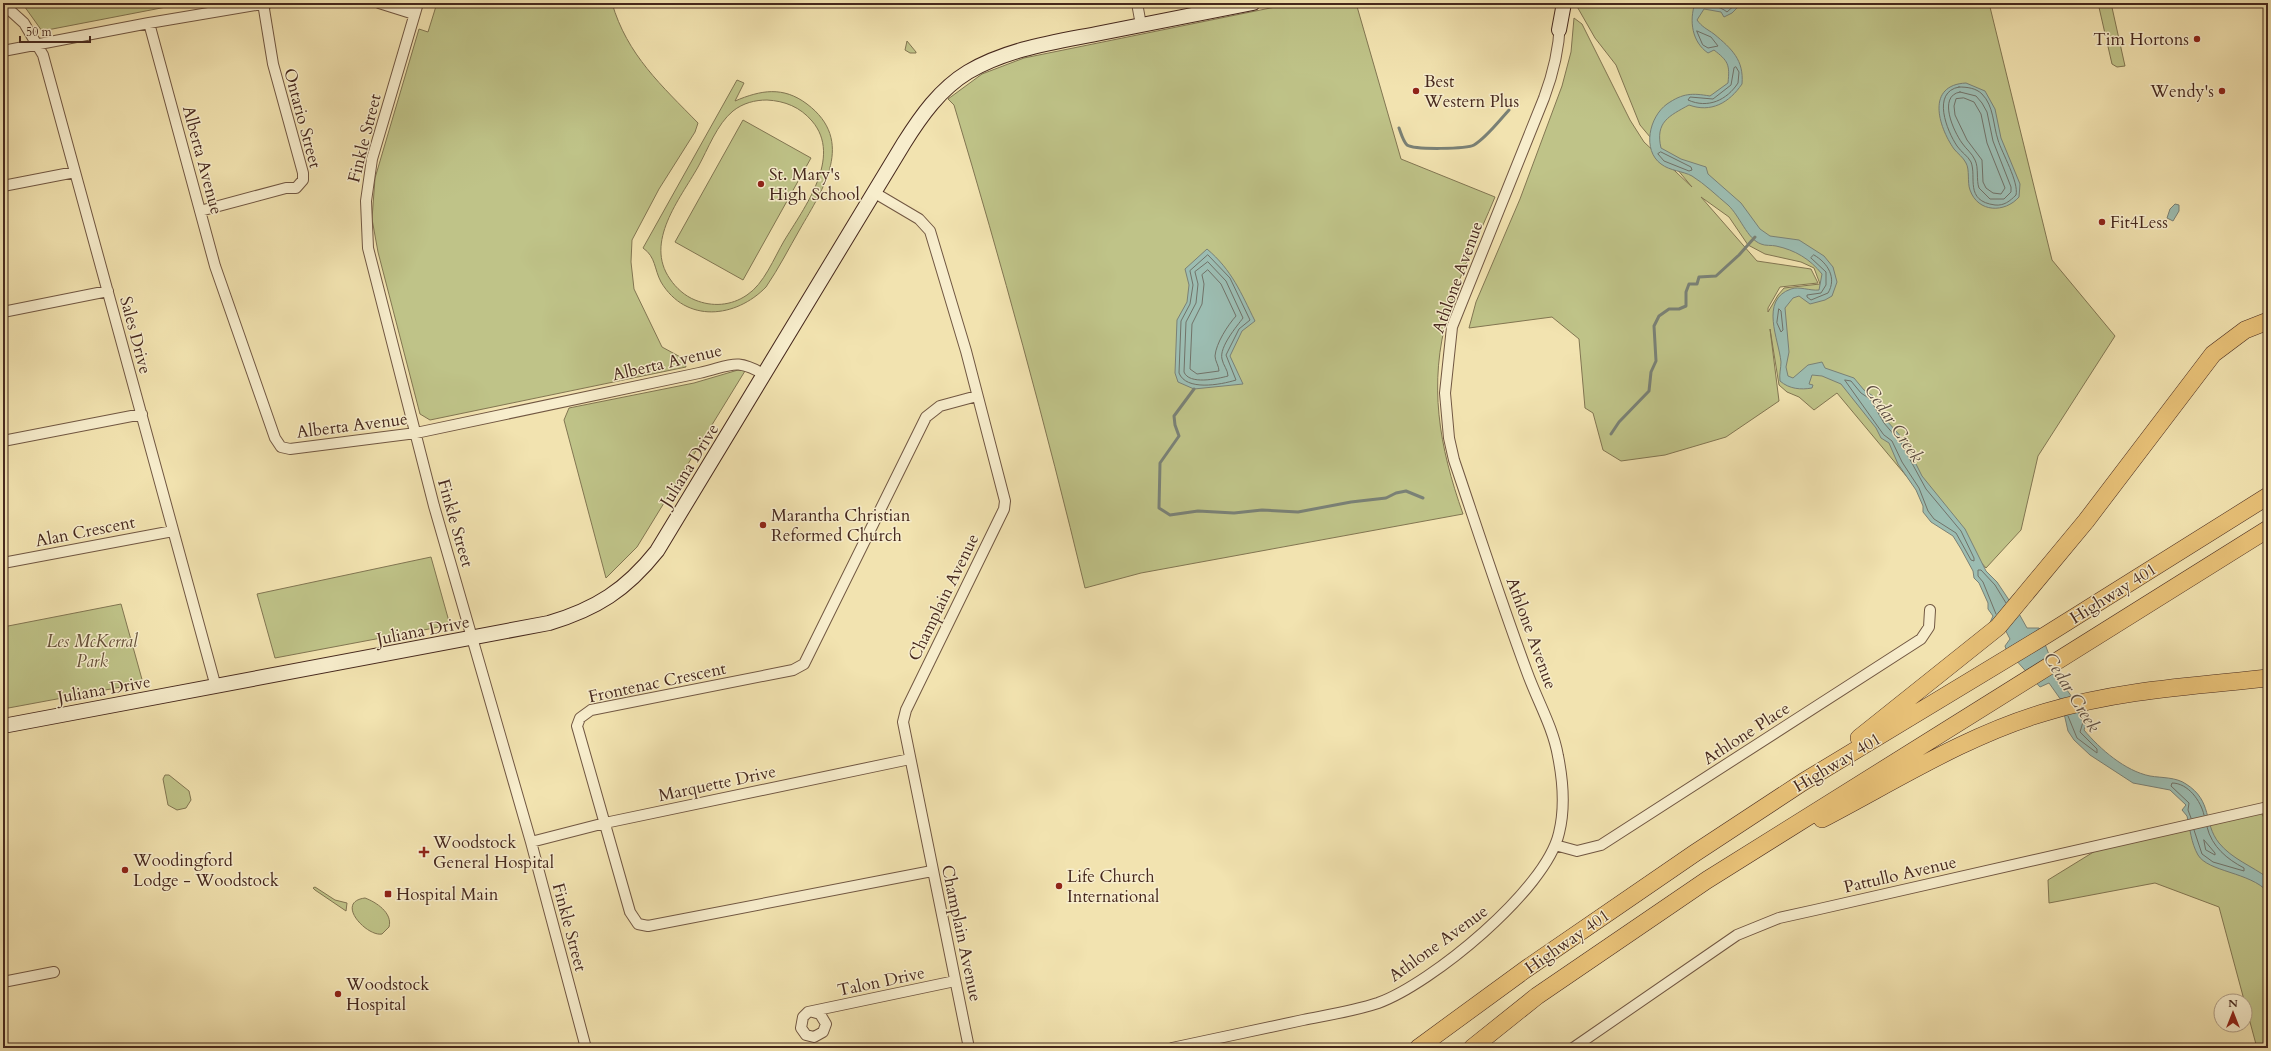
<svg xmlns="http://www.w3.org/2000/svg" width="2271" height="1051" viewBox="0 0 2271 1051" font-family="Cardo,serif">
  <rect width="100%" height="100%" fill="#f2e3b0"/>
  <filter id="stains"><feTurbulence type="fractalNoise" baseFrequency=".005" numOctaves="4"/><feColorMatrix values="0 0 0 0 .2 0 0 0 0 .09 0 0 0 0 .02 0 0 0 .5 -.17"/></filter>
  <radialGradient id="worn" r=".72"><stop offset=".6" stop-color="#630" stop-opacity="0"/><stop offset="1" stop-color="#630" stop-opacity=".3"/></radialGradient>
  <!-- green -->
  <path fill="#bfc388" stroke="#827652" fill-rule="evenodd" d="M22,3H187L42,31Z
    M437,3H612C627,55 662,86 698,123L695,132L659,189L632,240L631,262L634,289L662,347L684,359L686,367L430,420L420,414L378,252L372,219L375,178L419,29L428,32Z
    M1295,3H1356L1401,159L1495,197C1479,236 1459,274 1448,314C1428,384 1439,446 1463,514L1141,573L1085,588C1046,426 1002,265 954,105L948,99L982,74L1024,58Z
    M1575,3H1989L2052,260L2115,336L2038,456L2021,530L1986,568L1923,496L1837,393L1814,410L1799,397L1787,392L1779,385L1770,329L1779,401L1726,437L1665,455L1621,461L1603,450L1593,413L1585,408L1579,339L1552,317L1469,328L1476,302L1520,199L1562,86L1571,52L1574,18L1582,24L1630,120L1644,142L1692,187L1640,125L1616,65L1595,38ZM1701,197L1729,217L1748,245L1765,254L1801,262L1814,268L1820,284L1784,288L1778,295L1768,312V308L1780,287L1818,283L1811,269L1757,261Z
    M2098,3H2111L2125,66L2117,67L2112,64Z
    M907,41L916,52V53H910L905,50Z
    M737,80L744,83L735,101C761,90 783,86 807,104C856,141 823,189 800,229C789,248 779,268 766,287C736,318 686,324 661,282C654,269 656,257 643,248ZM767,100C785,101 800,107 812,121C843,157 804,208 784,241C774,258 764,284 747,295C731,306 712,307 695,300C685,296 676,288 670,279C644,242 680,199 698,167C708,149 717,124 733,111C743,103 755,100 767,100Z
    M743,120L811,158L743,280L675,242Z
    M738,370L745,371L637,547L606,578L564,420L569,408L694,383Z
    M431,557L450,625L275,658L257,594Z
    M121,604L143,683L3,709V627Z
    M165,775H169L189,791L191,800L186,808L177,810L168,805L163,779Z
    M2261,812L2268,826V1048H2257L2219,907L2155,883L2049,903L2048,880L2100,848Z
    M315,887L335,900L347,903L346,911L315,890L313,888Z
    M365,898C376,902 393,913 389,927L382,934C367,937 334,902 365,898Z"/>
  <!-- water -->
  <path fill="#9cbdb2" stroke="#7a8176" d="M1695,3H1742L1732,13L1724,17L1721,12L1704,9L1697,20C1702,27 1707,29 1714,34C1732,49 1744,60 1742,84C1729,103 1711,113 1689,105C1669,116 1655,122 1661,148L1681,159L1706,167L1708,174L1741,203L1760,229L1770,236L1799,240L1824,256L1833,267L1837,282L1832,296L1825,300L1810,304L1799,296L1793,298L1785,308L1789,352L1786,367L1788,376L1793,378L1808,365L1822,362L1825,368L1854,378L1864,390L1873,396L1887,421L1904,440L1922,476L1965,529L1986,571L1997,582L2009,600L2017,591L2021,590L2013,603L2027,628H2039L2057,676L2084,714L2087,723L2084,730C2100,749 2125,771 2150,776C2162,778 2176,777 2186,784C2213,801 2203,823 2219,843C2232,859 2252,866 2268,878V892C2250,872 2208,872 2198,855C2191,843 2190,828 2187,816L2182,810L2186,805L2170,790L2133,783L2090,755L2074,740L2068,731L2061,700L2049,683L2040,687L2006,649L2005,646L2010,639L1999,618L1987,629L1993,616L1988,609V603L1979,583L1974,578L1973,571L1961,549L1953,536L1931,522L1923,512V506L1916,490L1898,464L1889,443L1881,438L1876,428L1841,384L1822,376L1812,375L1809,384L1813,385L1812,388C1801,390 1789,389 1780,381C1779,374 1781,368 1781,362C1779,340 1759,300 1791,289C1799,286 1810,291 1819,290L1822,274C1810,259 1795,250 1776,246C1772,245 1765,246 1761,244C1747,239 1740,216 1728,205C1717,196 1705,184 1692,176C1683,171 1670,171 1661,164C1642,150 1649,117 1667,104C1683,93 1692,93 1710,96L1728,83C1730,64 1728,61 1714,50L1708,53C1692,42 1689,21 1695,3Z
    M1966,83L1985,91L1995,109L2001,138L2020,184L2019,197C2005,213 1978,213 1970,190C1967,182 1970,170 1966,163C1963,157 1958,154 1954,149C1938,126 1926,85 1966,83Z
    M2175,204L2179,205V211L2173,221L2167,218L2170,209Z
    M1207,249C1232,270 1241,293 1255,321L1242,331L1230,356L1243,384L1194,389L1178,382L1175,373L1177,320L1187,302L1189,285L1185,269Z"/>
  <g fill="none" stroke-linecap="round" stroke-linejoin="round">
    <!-- shore -->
    <path stroke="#717268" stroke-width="1" d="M1698,3L1700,6C1707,4 1720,6 1727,12L1737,3
      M1697,31L1711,37L1718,46L1708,48L1703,45Z
      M1736,67L1739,72L1738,83C1727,100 1708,109 1688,100L1690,97L1713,99L1731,85L1734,68Z
      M1959,87C1967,87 1976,88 1982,94C1994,106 1993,125 1998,140C2002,153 2019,182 2016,195C2010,201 2004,206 1995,205C1964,201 1977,177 1971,162C1968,156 1961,152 1957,146C1947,131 1931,92 1959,87Z
      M1960,92L1976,96L1982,103L1987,112L1993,141L2011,187V192L2004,199H1990L1979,188C1976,180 1979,168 1975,160C1972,153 1966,149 1962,143C1954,132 1937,96 1960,92Z
      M1964,98L1974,102L1981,114L1987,143L2005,188L2001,194L1993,193L1986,188L1983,182L1982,160L1967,140L1955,115L1954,106L1956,99Z
      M1661,152L1691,167L1692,170L1689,171L1664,161L1658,154Z
      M1208,255L1230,278L1250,320L1239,329L1226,355L1236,380C1220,385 1186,391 1179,373L1181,321L1190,304L1193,285L1190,271Z
      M1814,255C1828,263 1837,278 1828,293L1811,300L1807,297V295L1821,293L1826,285V272L1811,258Z
      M1208,262L1226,281L1243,318C1237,326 1219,347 1222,359C1223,365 1228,370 1228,376C1217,379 1189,385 1184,372L1186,322L1196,303L1198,284L1195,272Z
      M1208,270L1221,284L1236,316C1228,325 1216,343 1215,356C1215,361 1219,366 1219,371L1197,374L1190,369L1192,324L1202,304L1204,284L1202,275Z
      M1779,309L1781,311L1783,330L1781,332L1777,323Z
      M1845,380L1851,381L1861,393L1870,399L1884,423L1901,443L1926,489L1961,531L1974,558V561L1971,560L1956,533L1934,519L1928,511L1919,488L1902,462L1892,441L1884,435Z
      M1996,614L1983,582L1978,576V570H1981L1995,585L2006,603
      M2068,716L2077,738L2097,753V749L2080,732L2083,722L2079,713
      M2191,818L2188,810L2189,803L2171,786L2172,783C2188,783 2201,801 2204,815
      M2194,830L2202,854L2213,862L2244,871V868C2227,859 2212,847 2207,827
      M2204,840L2215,853V855L2206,850Z"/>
    <!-- stream -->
    <path stroke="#7a8176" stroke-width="3" d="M1399,128C1401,133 1403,141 1407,145C1414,150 1467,149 1474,145C1486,138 1499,121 1509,110
      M1194,389L1174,416L1175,425L1179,436L1160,463L1159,508L1170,515L1198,511L1234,513L1262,510L1298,512L1351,502L1386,498L1396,493L1406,491L1423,498
      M1611,434L1619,422L1649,391L1651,372L1656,361L1654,326L1659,316L1669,309H1679L1686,306V292L1689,284H1697L1699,277L1716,276L1739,255L1755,237"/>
    <defs>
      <path id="street" d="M379,3L414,14
        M418,3L372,159L366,201L368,248L434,506L531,842L586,1048
        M1137,3L1141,25
        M3,4L24,23L43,55L216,687
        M149,23L215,266L275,438L281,447L290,449L416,433L699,373C731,366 735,357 765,375
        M3,51L149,23L268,3
        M3,186L75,172
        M875,193L919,219L930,231L966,351L1005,501L1004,509L906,710L903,722L969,1048
        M200,211L286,188H296L303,180V173L273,64L263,3
        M3,312L108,291
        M3,441L142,414
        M3,563L173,531
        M531,842L605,823L910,759
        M1555,845L1577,851L1601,845L1921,639L1929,627L1930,610
        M932,871L648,926L638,924L630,912L577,726L580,718L591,710L793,670L804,664L807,658L926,417L940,406L977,396
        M3,982L54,972
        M813,1012L820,1014L826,1024L823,1032L814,1037L806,1035L801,1028L803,1017L808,1012L955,981
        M1172,1048C1216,1039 1259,1029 1303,1020C1328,1015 1354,1011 1378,1003C1431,984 1546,890 1559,833C1565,809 1563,781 1558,756C1553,727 1537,700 1527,672C1501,602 1478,531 1454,460L1449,438L1445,393L1452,327L1544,98C1553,74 1559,48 1560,23
        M1573,1048L1737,935L1779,918L1815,910L2268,807"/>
      <path id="secondary" d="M1559,30L1564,3
        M3,726L549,623C596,609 626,590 657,551L904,143C921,116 940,89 968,72C1009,48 1056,42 1101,33C1152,23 1203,13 1253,3"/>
      <path id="highway" d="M1859,738L1998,627L2086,521L2213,354L2245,330L2268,321
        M1822,819C1895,781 1967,735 2046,712C2118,690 2194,686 2268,678
        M1418,1048L1526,969L1695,853L1803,782L2046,635L2268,496
        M1472,1048L1537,996L1707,880L2268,529"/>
    </defs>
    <!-- street casing -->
    <use href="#street" stroke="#715742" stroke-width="12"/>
    <!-- secondary casing -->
    <use href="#secondary" stroke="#46281d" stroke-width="16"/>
    <!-- highway casing -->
    <use href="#highway" stroke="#46281d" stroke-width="18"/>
    <!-- street -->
    <use href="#street" stroke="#f7edcc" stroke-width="10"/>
    <!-- secondary -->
    <use href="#secondary" stroke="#f7edcc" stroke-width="14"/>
    <!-- highway -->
    <use href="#highway" stroke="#e9c278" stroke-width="17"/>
  </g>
  <!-- markers -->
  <g fill="#8f2418" stroke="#f7edcc" stroke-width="1.5">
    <circle cx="2197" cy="39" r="4"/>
    <circle cx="1416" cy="91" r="4"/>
    <circle cx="2222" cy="91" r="4"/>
    <circle cx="761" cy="184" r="4"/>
    <circle cx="2102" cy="222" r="4"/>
    <circle cx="763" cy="525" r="4"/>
    <path d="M422 846h4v4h4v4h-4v4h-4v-4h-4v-4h4z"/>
    <circle cx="125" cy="870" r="4"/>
    <circle cx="1059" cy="886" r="4"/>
    <rect x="384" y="890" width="8" height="8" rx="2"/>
    <circle cx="338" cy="994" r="4"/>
  </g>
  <g text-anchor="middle" stroke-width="3" stroke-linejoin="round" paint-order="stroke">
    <!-- poi labels -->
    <g font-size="17" fill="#46281d" stroke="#f7edcc" text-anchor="start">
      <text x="2189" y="45" text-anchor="end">Tim Hortons</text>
      <text x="1424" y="87">Best<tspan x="1424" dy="20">Western Plus</tspan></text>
      <text x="2214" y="97" text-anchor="end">Wendy's</text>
      <text x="769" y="180">St. Mary's<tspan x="769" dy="20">High School</tspan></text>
      <text x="2110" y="228">Fit4Less</text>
      <text x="771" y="521">Marantha Christian<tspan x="771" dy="20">Reformed Church</tspan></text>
      <text x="433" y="848">Woodstock<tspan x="433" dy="20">General Hospital</tspan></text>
      <text x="133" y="866">Woodingford<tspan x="133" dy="20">Lodge - Woodstock</tspan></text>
      <text x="1067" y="882">Life Church<tspan x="1067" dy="20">International</tspan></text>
      <text x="396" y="900">Hospital Main</text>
      <text x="346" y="990">Woodstock<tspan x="346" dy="20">Hospital</tspan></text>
    </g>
    <!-- street labels -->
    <g font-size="17" fill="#46281d" stroke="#f7edcc">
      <text transform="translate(303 118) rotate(75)" y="6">Ontario Street</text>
      <text transform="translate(364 138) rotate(-76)" y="6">Finkle Street</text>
      <text transform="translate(203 160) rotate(75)" y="6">Alberta Avenue</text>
      <text transform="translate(1457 277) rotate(-70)" y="6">Athlone Avenue</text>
      <text transform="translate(136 335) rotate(75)" y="6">Sales Drive</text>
      <text transform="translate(667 362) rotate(-13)" y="6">Alberta Avenue</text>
      <text transform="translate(352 425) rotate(-7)" y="6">Alberta Avenue</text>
      <text transform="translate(689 465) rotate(-58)" y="6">Juliana Drive</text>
      <text transform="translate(456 523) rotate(74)" y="6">Finkle Street</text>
      <text transform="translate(85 531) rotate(-11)" y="6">Alan Crescent</text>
      <text transform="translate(2113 593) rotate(-32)" y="6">Highway 401</text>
      <text transform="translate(943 597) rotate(-64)" y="6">Champlain Avenue</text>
      <text transform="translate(423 630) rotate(-11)" y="6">Juliana Drive</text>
      <text transform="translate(1532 633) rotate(70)" y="6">Athlone Avenue</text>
      <text transform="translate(657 682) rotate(-12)" y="6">Frontenac Crescent</text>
      <text transform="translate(104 689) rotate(-10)" y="6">Juliana Drive</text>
      <text transform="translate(1746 733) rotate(-33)" y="6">Athlone Place</text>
      <text transform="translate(1837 762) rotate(-31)" y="6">Highway 401</text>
      <text transform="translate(717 783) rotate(-12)" y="6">Marquette Drive</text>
      <text transform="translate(1900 874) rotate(-13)" y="6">Pattullo Avenue</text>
      <text transform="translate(570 927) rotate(75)" y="6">Finkle Street</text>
      <text transform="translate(962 933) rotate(78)" y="6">Champlain Avenue</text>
      <text transform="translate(1567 941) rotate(-35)" y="6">Highway 401</text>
      <text transform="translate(1438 943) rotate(-36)" y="6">Athlone Avenue</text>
      <text transform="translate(881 981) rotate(-12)" y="6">Talon Drive</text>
    </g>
    <!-- park labels -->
    <g font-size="17" font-style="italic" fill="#644f38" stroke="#f7edcc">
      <text x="92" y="647">Les McKerral<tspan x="92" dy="20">Park</tspan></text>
    </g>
    <!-- water labels -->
    <g font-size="18" font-style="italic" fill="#5c4d42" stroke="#f7edcc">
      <text transform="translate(1894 423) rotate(56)" y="6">Cedar Creek</text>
      <text transform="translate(2072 692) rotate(58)" y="6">Cedar Creek</text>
    </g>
  </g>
  <!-- margin -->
  <rect width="2271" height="1051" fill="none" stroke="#f2e3b0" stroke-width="16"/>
  <rect x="4" y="4" width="2263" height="1043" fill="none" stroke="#46281d" stroke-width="2"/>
  <rect x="8" y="8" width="2255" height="1035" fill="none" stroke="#46281d"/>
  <!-- north arrow -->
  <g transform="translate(2233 1013)"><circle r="19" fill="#f7edcc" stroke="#b09e86"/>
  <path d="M0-3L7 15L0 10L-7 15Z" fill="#8f2418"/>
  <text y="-6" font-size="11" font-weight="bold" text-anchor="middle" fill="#46281d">N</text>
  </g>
  <!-- scale -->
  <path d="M20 36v6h70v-6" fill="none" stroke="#46281d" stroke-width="2"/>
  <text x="26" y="36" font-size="12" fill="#46281d" stroke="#f7edcc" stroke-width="3" paint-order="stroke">50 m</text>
  <rect width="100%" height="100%" filter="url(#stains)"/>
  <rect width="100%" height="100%" fill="url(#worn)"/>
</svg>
